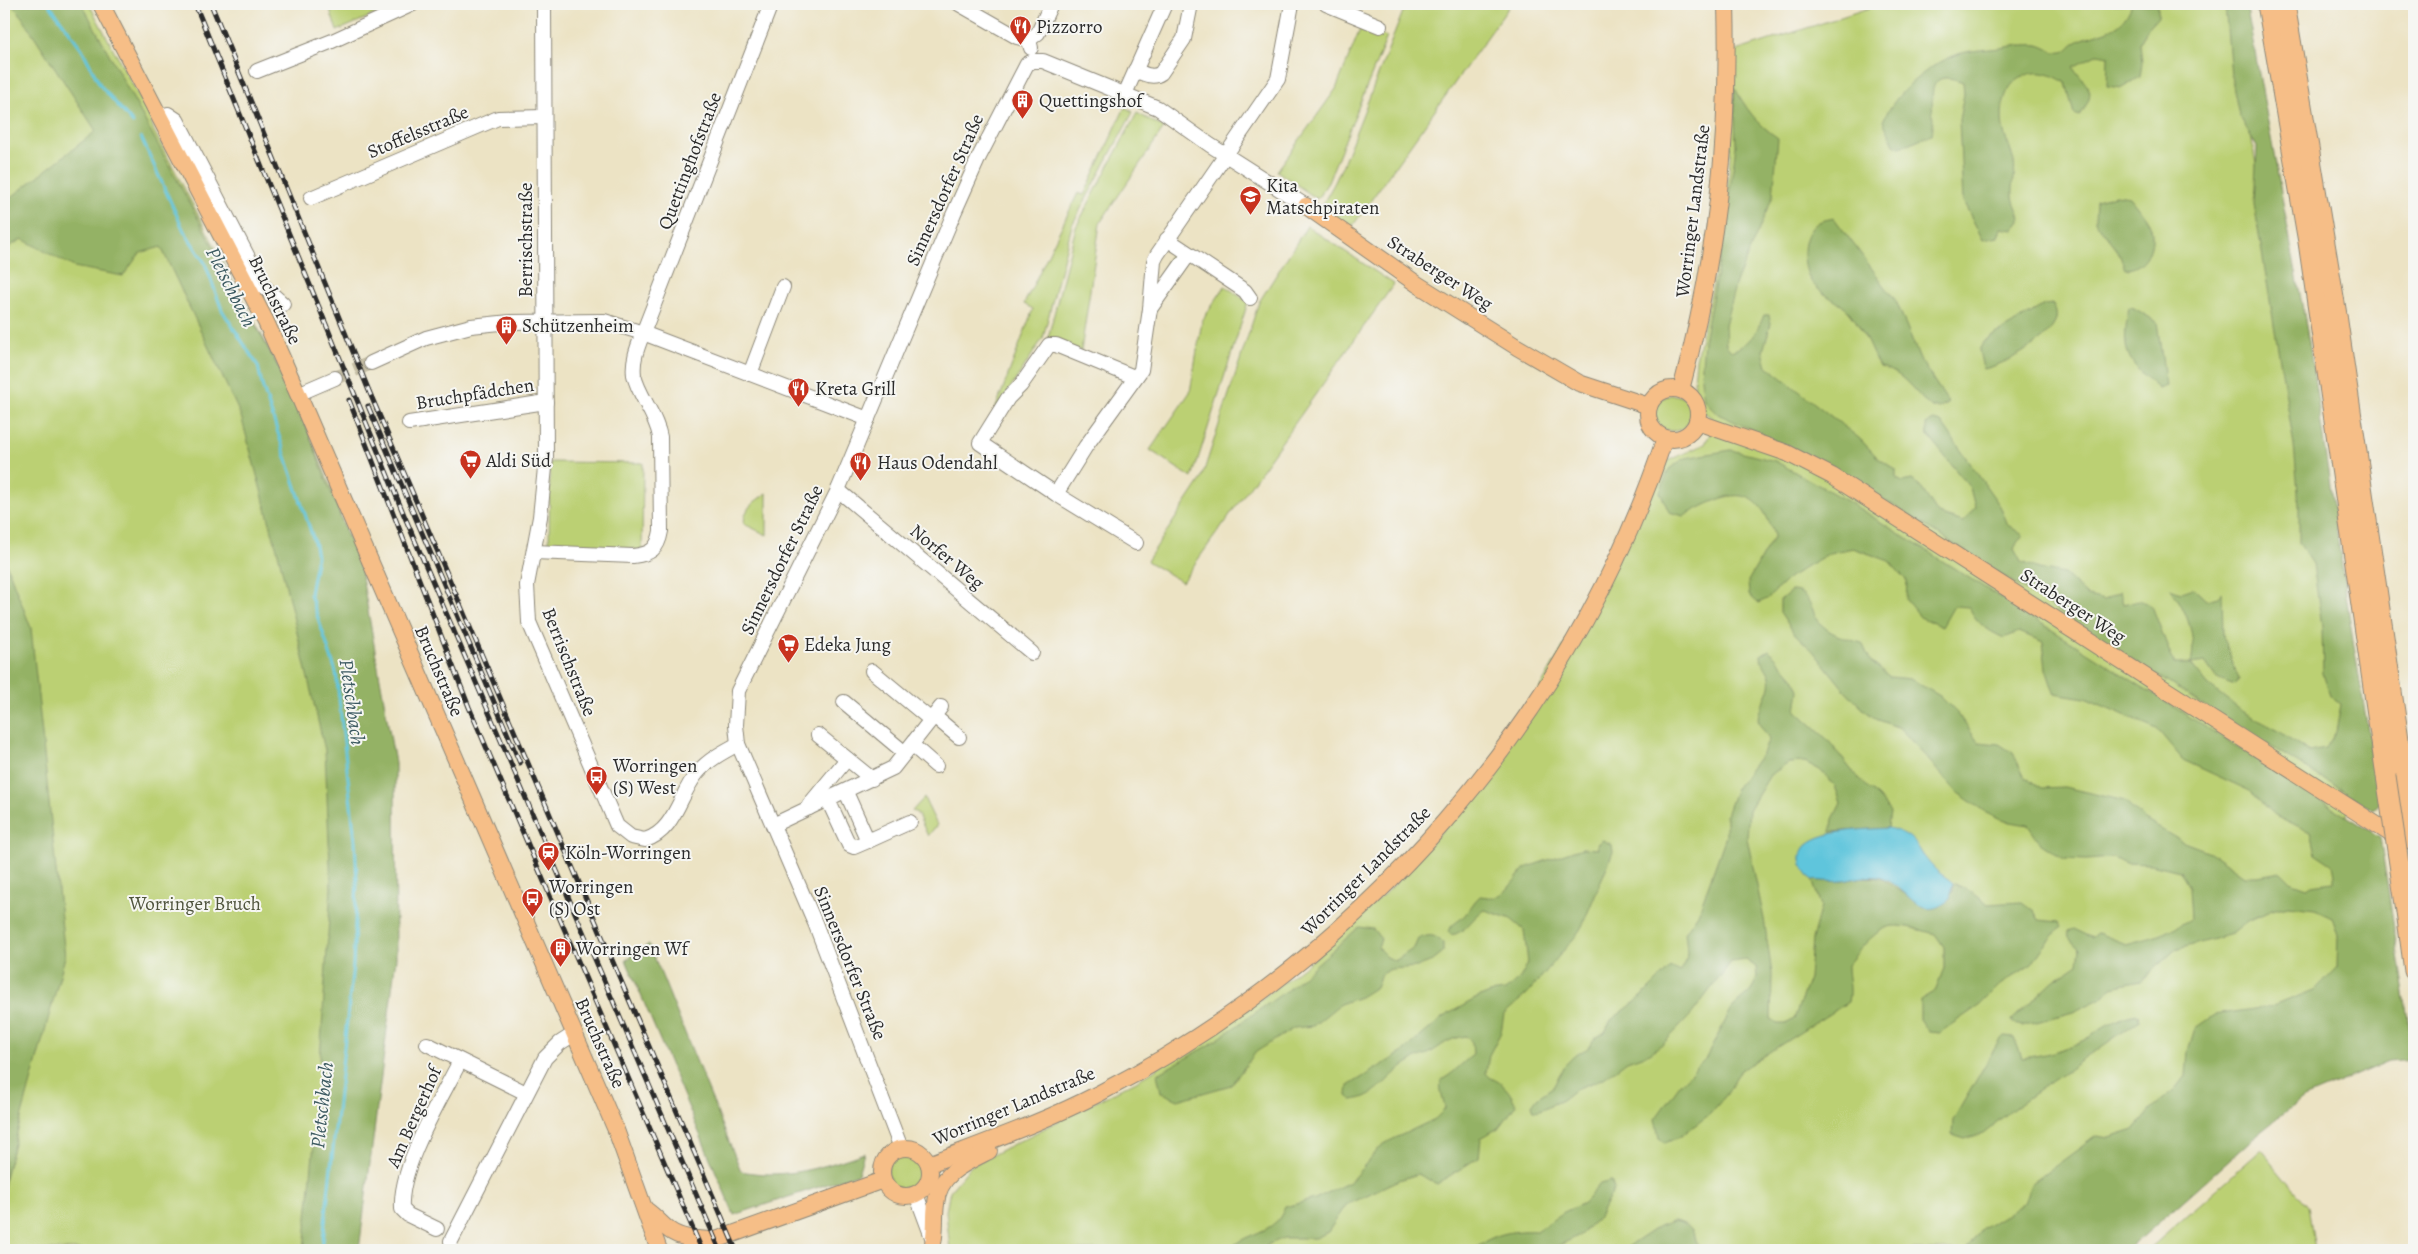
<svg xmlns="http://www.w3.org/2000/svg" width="2418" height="1254" font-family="Alegreya,serif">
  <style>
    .green { fill: #bbd073; stroke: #737e4f }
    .forest { fill: #94b265; stroke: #606e48 }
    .water { fill: #5fc5dc; stroke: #457884 }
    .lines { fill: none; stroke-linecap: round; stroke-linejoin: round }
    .stream { stroke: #5fc5dc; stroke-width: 3 }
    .minor-tunnel { stroke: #c5bea5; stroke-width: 14; stroke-dasharray: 14 7; stroke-linecap: butt }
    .minor-casing { stroke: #8c8778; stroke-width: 16 }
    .major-casing { stroke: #8c8778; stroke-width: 18 }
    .highway-casing { stroke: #8c8778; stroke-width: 21 }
    .minor { stroke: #fff; stroke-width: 14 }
    .major { stroke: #f6be87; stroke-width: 16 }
    .highway { stroke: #f6be87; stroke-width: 19 }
    .rail-casing { stroke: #2b2b2b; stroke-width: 5 }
    .rail { stroke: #f6f6f2; stroke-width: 3; stroke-dasharray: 9; stroke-linecap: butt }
    .highway-bridge-casing { stroke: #8c8778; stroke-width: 21; stroke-linecap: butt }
    .highway-bridge { stroke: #f6be87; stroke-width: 19 }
    .labels { text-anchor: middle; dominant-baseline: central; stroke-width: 4; stroke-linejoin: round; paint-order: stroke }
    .poi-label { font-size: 19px; fill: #2b2b2b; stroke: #f6f6f2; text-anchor: start }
    .street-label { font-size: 19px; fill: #2b2b2b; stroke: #f6f6f2 }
    .park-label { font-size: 19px; fill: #4f543d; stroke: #f6f6f2 }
    .water-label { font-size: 20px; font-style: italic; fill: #3b5960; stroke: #f6f6f2 }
  </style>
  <rect width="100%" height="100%" fill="#f6f6f2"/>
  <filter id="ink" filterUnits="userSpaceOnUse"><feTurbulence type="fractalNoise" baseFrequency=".02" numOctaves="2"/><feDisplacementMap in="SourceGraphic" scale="10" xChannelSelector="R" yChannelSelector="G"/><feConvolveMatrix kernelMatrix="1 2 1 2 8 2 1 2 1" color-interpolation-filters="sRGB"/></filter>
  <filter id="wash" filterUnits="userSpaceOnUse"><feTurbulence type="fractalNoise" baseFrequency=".0096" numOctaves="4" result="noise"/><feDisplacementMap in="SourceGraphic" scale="20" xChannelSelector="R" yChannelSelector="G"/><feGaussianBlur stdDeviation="1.12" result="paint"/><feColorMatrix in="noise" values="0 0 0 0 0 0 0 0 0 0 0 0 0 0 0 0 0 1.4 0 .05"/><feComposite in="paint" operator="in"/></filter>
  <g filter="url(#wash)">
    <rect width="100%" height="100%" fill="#ece3c4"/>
    <!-- green -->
    <g class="green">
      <path d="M4 4H89L149 115 154 131 296 400 337 502 346 536 349 1250H4Z"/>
      <path d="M328 4H398L337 31Z"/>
      <path d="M1406 4H1511L1349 231 1320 209 1335 182 1344 162Z"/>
      <path d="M1881 4H2229L2359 776 2347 815 2367 978 2130 1138 1993 1250H950L946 1211 950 1191 971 1166 1140 1079 1248 1009 1315 958 1392 887 1492 774 1660 473 1667 461 1705 444 1716 421 1705 413 1695 392 1694 381 1696 359 1713 283 1729 175 1736 51Z"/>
      <path d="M1361 27 1387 37 1327 184 1317 199 1277 171 1336 89Z"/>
      <path d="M1125 107 1133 112 1072 225 1043 338 993 415 1033 309 1024 304 1078 193 1084 195Z"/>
      <path d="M1137 113 1164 128 1100 223 1081 351 1048 338 1076 227Z"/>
      <path d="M1307 226 1394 284 1182 582 1147 561 1201 480 1259 302Z"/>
      <path d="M1173 250 1179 254 1180 259 1161 284 1166 263Z"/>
      <path d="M1225 286 1248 302 1192 478 1150 450 1190 392 1202 321Z"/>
      <circle cx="1673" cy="413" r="18"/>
      <path d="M550 462 643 463 642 550 549 549Z"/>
      <path d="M767 493V535L744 524C744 507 754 502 767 493Z"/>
      <path d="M924 798 937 825 928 836 917 813 912 811Z"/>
      <path d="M2261 1150 2308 1206 2315 1250H2148Z"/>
      <circle cx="907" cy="1171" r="19"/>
    </g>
    <!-- forest -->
    <g class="forest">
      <path d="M10 4H82L296 400 361 571 395 763 396 958 359 1250H304L316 1122 331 887 325 750 278 553 241 416 161 247 140 253 123 276 74 267 22 239 4 250V203L96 131 18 11Z"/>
      <path d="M2132 4H2158V17L2148 28 2140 43 2142 63 2140 77 2122 88 2107 86 2108 56 2098 54 2073 67C2090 92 2097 87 2080 116L2074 114 2066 83C2052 74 2039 69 2023 76 2003 85 1999 113 2004 133 2007 143 2012 151 2014 162 2016 173 2012 185 2013 196 2014 205 2020 212 2020 221L2013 230 2001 228 1998 237 1983 240 1963 201 1959 120 1964 94 1963 82C1918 64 1937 111 1932 134L1900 147 1894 144 1883 121C1895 94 1923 69 1951 57 1965 50 1984 50 2000 48 2011 46 2026 44 2038 45 2047 47 2053 54 2063 52 2068 51 2071 45 2075 43 2099 29 2121 36 2132 4Z"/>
      <path d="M2225 4H2246L2309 342 2351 628 2380 802 2374 810 2195 700 1842 472 1718 414 1704 400 1701 379 1704 341 1722 247 1736 146 1734 86C1745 108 1757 124 1778 138L1773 196 1735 285 1725 325 1726 345 1731 351C1749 345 1757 333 1764 315H1769L1771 323 1763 351 1767 366 1860 439 1878 458 1896 470V478L1902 482 1912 480 1920 486 1938 514 1963 522 1975 507 1970 488 1927 434 1926 425 1933 420 1941 422 2000 506 2008 525 2024 536 2018 541 2014 549 2021 562 2039 569 2064 574 2088 596 2104 600 2120 591 2123 604 2139 600 2152 606 2174 664H2191C2197 637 2187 610 2170 588L2181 592 2193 588 2206 600 2218 597 2222 592 2223 636 2239 679 2235 685 2216 678 2205 662 2191 664 2208 685 2243 712 2279 731 2309 752 2325 749 2336 732 2341 704 2330 695 2323 674 2322 626 2313 564 2299 543V504L2294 445 2254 204 2257 147 2239 115 2231 76Z"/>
      <path d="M2115 195 2130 197C2136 205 2144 214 2149 223 2158 242 2147 269 2125 269L2118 251 2095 222 2096 200Z"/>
      <path d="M1834 218 1896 301 1921 361 1948 402 1939 408H1932C1914 393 1904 371 1879 367 1870 349 1863 329 1850 313 1840 301 1823 296 1813 284 1801 269 1799 233 1819 222 1823 220 1830 219 1834 218Z"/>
      <path d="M2053 304C2055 309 2057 313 2056 319 2052 340 2002 366 1983 369L1979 350 1984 341 2044 305Z"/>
      <path d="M2129 307 2134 308 2157 322 2166 386 2158 389C2125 359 2121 352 2129 307Z"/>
      <path d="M1731 450 1775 461 1849 502 2380 837 2414 1059 2389 1061 2304 1097 2259 1133 2128 1250H1966L1981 1230 2024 1203 2031 1184 2096 1136 2109 1138 2134 1130 2151 1109 2176 1089 2186 1076 2188 1051 2195 1028 2214 1015 2274 1006 2316 989 2337 967 2338 935 2332 917 2315 909 2288 906 2272 910 2248 921 2232 934 2175 950 2141 981 2112 987 2102 998 2073 1012 2022 1026 2014 1024 2012 1020 2053 981 2078 964 2080 949 2069 937 2068 931 2073 929 2092 938 2098 933 2126 944 2160 935 2191 919 2189 887 2180 871 2151 864 2126 863 2112 858 2086 860 2064 859 2040 843 2028 825 2005 821 1984 811 1958 793 1900 728 1876 719 1863 709 1843 688 1813 651 1794 633 1780 612V600L1791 591C1813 591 1810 615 1823 626 1832 635 1850 640 1862 643L1871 662 1890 677 1910 679 1940 696 1957 713 1978 742 1999 744 2013 753 2024 776 2041 788 2064 787 2125 801 2145 820 2181 841 2210 852 2244 876H2258L2281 872 2292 883 2306 888 2311 885 2333 882 2335 875 2333 865 2315 853 2310 832 2275 815 2250 791 2183 760 2157 729 2085 698 2054 693 2046 669 2043 642 2019 632 2004 638C1987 630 1977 624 1969 607L1954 606 1942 627 1920 617 1906 600 1907 581 1889 561 1853 548 1830 553 1805 567 1787 580 1767 599 1758 603 1749 595 1748 581 1774 536C1757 477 1725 494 1684 516L1669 512 1660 492 1669 469 1685 458Z"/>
      <path d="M4 558 31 628 65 957 4 1181Z"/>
      <path d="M1769 650 1794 678 1799 690 1796 711 1828 740 1856 776 1879 798 1890 812 1888 828 1831 832 1833 819 1841 803 1835 786 1820 770 1805 762 1789 763 1770 775 1749 810 1747 838 1764 919 1772 974 1771 1019 1777 1024H1786L1794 1019 1809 978 1812 939 1821 906 1812 880 1842 881 1863 877 1881 878 1908 896 1953 892V883L1972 892 1987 904 2022 902 2034 911 2039 920 2058 922 2061 927 2042 949 2032 964 2000 985 1980 1005 1939 1033 1929 1032 1920 1019V1000L1935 991 1944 968V947L1935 934C1924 931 1900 923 1888 927 1871 933 1858 953 1847 965 1847 979 1851 988 1848 1002L1741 1070 1727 1094 1710 1114 1681 1136 1665 1143 1659 1138 1655 1119 1681 1083 1706 1058 1732 1008 1751 991 1757 978 1756 967 1746 960 1731 962 1691 1015 1665 1042 1650 1053 1627 1061 1604 1078 1576 1089 1562 1100 1540 1110 1534 1111 1532 1105 1537 1098 1554 1086 1563 1067 1573 1057 1588 1048 1594 1039 1605 1032 1611 1020 1638 1000 1671 967 1679 972C1690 961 1687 948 1685 933L1698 914 1710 881 1726 836V815L1735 790 1764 751 1769 739C1766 733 1761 728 1759 722 1754 711 1774 692 1770 677 1768 668 1761 665 1761 655Z"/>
      <path d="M1603 840 1612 845 1613 852 1580 931 1527 994 1504 1014 1501 1032 1489 1055 1486 1073C1490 1079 1495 1079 1500 1083 1508 1089 1512 1096 1516 1105L1500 1127 1481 1138 1479 1157 1437 1184 1418 1174 1396 1181 1346 1205 1328 1232 1316 1238H1284L1267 1245 1266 1250H1229C1241 1235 1263 1235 1277 1221 1280 1218 1283 1212 1285 1207L1315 1199 1350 1182 1383 1144 1435 1119 1445 1109C1444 1099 1439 1090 1441 1080 1454 1074 1461 1063 1473 1055L1472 1042 1466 1036C1446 1039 1444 1045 1428 1054 1422 1056 1415 1058 1410 1062 1389 1074 1377 1098 1352 1100L1347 1096 1348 1086 1403 1052 1443 1017 1475 999 1490 993 1505 991 1520 978 1528 963 1524 930 1511 919 1485 910C1472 916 1467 933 1451 935L1448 931C1453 923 1458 922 1464 916 1470 910 1473 902 1480 896L1495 898 1506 891 1525 868 1582 848 1598 849 1597 844Z"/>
      <path d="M1359 927 1373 929 1381 939 1378 948 1387 957 1395 961 1414 948 1418 939C1429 934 1435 934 1443 943V952L1432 961 1417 967 1391 969 1381 974 1376 987 1360 997 1340 1004 1313 1026 1294 1028 1256 1052 1231 1085 1178 1100 1161 1092 1157 1074 1208 1046 1286 991Z"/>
      <path d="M649 944 741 1171C784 1180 824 1167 864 1153L858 1174 734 1215 626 960Z"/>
      <path d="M2138 1014 2140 1020 2022 1102 1983 1133 1965 1139 1952 1135 1953 1120 1999 1041 2004 1036 2014 1037 2022 1058C2044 1055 2062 1051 2082 1041 2101 1031 2115 1017 2138 1014Z"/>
      <path d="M1611 1181 1614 1189 1599 1217 1580 1235 1550 1250H1471C1494 1234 1510 1230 1537 1231L1564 1212 1584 1203 1600 1184Z"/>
      <path d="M1673 1221C1690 1223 1695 1232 1698 1248L1696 1250H1623L1659 1226Z"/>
    </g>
    <!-- water -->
    <path class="water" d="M1888 828C1920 836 1914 848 1934 868 1939 874 1947 877 1953 883L1950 899C1918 926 1911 888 1882 878 1869 874 1855 879 1843 881 1833 882 1822 881 1812 880 1809 876 1805 871 1803 867 1787 828 1868 830 1888 828Z"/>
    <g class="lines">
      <!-- stream -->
      <g class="stream">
        <path d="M49 4 82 49 100 85 133 123"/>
        <path d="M141 137 184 231 205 263 222 310 258 366 262 385 314 541 317 556 310 594 336 672 355 840 357 881 353 965 322 1250"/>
      </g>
    </g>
  </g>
  <g filter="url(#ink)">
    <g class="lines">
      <!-- minor-tunnel -->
      <path class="minor-tunnel" d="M335 378 371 363"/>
      <defs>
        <g id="minor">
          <path d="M544 4 546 458 540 517 527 585 529 622 617 826 631 837 645 840C675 831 679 795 697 773 708 760 723 752 738 744"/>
          <path d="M959 4 1017 37 1029 40"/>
          <path d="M1326 4 1380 26"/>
          <path d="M1031 48 1029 40 1038 33 1051 4"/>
          <path d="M1135 70C1144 74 1153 79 1161 73L1184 39 1191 4"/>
          <path d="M257 71 330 42 413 4"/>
          <path d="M1125 94 1165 4"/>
          <path d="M160 118 168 114 177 120 263 286 283 304"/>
          <path d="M311 198 498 118 544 117"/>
          <path d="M1167 239 1245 291 1250 298"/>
          <path d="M1150 309 1189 254"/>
          <path d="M371 363 426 338 471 326 510 322 604 321 643 333 868 419"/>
          <path d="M750 374 783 287"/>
          <path d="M1134 377 1056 345H1049L1021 385 1008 398 980 443 1056 494 1086 446 1141 370 1150 309 1154 261 1157 255 1278 79 1292 4"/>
          <path d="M298 394 335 378"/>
          <path d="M409 423 546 402"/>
          <path d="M838 490 1032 653"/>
          <path d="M1056 494 1136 543"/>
          <path d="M534 552 633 556C651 554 658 549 661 531L660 437C656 414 638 395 634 375 632 360 638 346 643 333L771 4"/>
          <path d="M872 671 931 720"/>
          <path d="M844 702 905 753"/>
          <path d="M934 716 959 737"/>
          <path d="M818 735 872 779"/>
          <path d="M912 745 936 766"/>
          <path d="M828 800 849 845 854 847 868 841 846 792"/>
          <path d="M809 808V805L847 759"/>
          <path d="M773 825 893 768 941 707"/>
          <path d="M868 841 910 822"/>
          <path d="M427 1044 526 1093"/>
          <path d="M901 1148 815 923 738 744 736 725 738 691 838 490 954 213 979 157 1027 64 1033 61H1043L1158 108 1210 145 1306 206"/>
          <path d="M916 1194 932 1237"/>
          <path d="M437 1229 408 1215 402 1209C399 1166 441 1099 460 1061"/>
          <path d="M451 1241 545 1058 560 1043 574 1034"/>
        </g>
        <g id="major">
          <path d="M101 4 266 322 298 394 616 1130 659 1250"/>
          <path d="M1306 206 1417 284 1517 347 1579 383 1649 406"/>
          <circle cx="1673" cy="414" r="25"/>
          <path d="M1681 390C1716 259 1730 140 1726 4"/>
          <path d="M1697 422 1787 453 1832 476 2402 841"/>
          <circle cx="906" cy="1172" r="24"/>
          <path d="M929 1164C986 1142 1044 1122 1098 1094 1362 958 1571 720 1665 438"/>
          <path d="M646 1210C655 1216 662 1225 669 1230 681 1239 697 1239 711 1240"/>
          <path d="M933 1243C936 1230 934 1217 936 1204 938 1174 965 1163 989 1151"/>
          <path d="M688 1250 883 1180"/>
        </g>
        <g id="highway">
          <path d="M2267 4 2308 242 2386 776"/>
          <path d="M2285 4 2337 315 2414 842"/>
          <path d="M2406 911 2414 971"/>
        </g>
      </defs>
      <!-- minor casing -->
      <use href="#minor" class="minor-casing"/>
      <!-- major casing -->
      <use href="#major" class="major-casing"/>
      <!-- highway casing -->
      <use href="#highway" class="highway-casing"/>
      <!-- minor -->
      <use href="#minor" class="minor"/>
      <!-- major -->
      <use href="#major" class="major"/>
      <!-- highway -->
      <use href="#highway" class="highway"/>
      <defs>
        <g id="rail">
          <path d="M195 4 404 515 720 1250"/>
          <path d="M211 4 369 391 736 1250"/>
          <path d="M349 400 469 707 702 1250"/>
          <path d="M368 406 520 763"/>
        </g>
      </defs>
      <!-- rail casing -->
      <use href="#rail" class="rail-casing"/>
      <!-- rail -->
      <use href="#rail" class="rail"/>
      <defs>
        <path id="highway-bridge" d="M2386 776 2406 911"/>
      </defs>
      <!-- highway-bridge casing -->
      <use href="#highway-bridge" class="highway-bridge-casing"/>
      <!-- highway-bridge -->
      <use href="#highway-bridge" class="highway-bridge"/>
    </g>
  </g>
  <!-- icons -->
  <defs>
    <symbol id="restaurant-pin" viewBox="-11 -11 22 30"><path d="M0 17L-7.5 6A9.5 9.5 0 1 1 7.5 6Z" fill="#c8321e" stroke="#f6f6f2"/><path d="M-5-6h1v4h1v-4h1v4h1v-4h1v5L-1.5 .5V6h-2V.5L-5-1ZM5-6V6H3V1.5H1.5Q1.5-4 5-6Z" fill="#fff"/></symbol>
    <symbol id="building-pin" viewBox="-11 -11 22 30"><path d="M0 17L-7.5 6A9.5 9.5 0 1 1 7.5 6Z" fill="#c8321e" stroke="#f6f6f2"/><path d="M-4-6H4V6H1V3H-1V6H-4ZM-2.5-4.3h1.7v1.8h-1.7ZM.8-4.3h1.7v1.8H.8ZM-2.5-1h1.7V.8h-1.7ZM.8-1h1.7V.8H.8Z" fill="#fff"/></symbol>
    <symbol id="school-pin" viewBox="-11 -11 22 30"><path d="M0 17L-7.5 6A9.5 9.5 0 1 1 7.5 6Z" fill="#c8321e" stroke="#f6f6f2"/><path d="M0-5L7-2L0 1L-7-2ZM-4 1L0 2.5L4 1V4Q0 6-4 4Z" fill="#fff"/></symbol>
    <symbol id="supermarket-pin" viewBox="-11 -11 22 30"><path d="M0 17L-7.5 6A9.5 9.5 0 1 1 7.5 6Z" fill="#c8321e" stroke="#f6f6f2"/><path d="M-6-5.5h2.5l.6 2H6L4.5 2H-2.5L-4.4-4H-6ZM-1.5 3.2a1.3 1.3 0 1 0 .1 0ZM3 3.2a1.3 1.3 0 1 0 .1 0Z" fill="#fff"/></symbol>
    <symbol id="bus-pin" viewBox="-11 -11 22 30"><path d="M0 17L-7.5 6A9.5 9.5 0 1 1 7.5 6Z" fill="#c8321e" stroke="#f6f6f2"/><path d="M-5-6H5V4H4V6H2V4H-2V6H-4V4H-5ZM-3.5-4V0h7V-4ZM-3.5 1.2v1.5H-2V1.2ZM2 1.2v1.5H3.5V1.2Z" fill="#fff"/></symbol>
    <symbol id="station-pin" viewBox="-11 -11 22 30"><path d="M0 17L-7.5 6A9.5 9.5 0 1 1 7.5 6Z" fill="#c8321e" stroke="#f6f6f2"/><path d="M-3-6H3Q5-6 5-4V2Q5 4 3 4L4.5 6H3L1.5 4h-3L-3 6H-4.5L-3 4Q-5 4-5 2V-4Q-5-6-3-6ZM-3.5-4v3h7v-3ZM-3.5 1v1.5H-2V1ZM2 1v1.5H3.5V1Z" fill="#fff"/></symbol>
  </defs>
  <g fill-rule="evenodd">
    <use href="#restaurant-pin" x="1008" y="14" width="25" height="34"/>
    <use href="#building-pin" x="1010" y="88" width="25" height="34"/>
    <use href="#school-pin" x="1238" y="184" width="25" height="34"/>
    <use href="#building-pin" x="494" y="314" width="25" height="34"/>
    <use href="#restaurant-pin" x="786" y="376" width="25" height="34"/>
    <use href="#supermarket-pin" x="458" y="448" width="25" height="34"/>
    <use href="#restaurant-pin" x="848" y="450" width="25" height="34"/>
    <use href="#supermarket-pin" x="776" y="632" width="25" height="34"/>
    <use href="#bus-pin" x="584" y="764" width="25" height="34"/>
    <use href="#station-pin" x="536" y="840" width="25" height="34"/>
    <use href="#bus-pin" x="520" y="886" width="25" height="34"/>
    <use href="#building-pin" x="548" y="936" width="25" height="34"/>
  </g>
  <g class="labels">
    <!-- poi labels -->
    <g class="poi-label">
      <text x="1036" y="27">Pizzorro</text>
      <text x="1039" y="101">Quettingshof</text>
      <text x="1266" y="186">Kita<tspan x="1266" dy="22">Matschpiraten</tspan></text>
      <text x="522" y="326">Schützenheim</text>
      <text x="815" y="389">Kreta Grill</text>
      <text x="486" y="461">Aldi Süd</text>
      <text x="877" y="463">Haus Odendahl</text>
      <text x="804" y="645">Edeka Jung</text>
      <text x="613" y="766">Worringen<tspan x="613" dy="22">(S) West</tspan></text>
      <text x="565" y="853">Köln-Worringen</text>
      <text x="549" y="887">Worringen<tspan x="549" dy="22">(S) Ost</tspan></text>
      <text x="576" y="949">Worringen Wf</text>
    </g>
    <!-- street labels -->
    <g class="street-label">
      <text transform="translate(418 132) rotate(-23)">Stoffelsstraße</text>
      <text transform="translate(690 161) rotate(-69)">Quettinghofstraße</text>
      <text transform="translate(945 190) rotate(-66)">Sinnersdorfer Straße</text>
      <text transform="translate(1693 211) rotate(-83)">Worringer Landstraße</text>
      <text transform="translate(526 240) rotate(-90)">Berrischstraße</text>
      <text transform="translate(1440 273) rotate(33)">Straberger Weg</text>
      <text transform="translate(275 300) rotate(64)">Bruchstraße</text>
      <text transform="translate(475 394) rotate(-9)">Bruchpfädchen</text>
      <text transform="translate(947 557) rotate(40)">Norfer Weg</text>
      <text transform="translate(782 560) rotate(-64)">Sinnersdorfer Straße</text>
      <text transform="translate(2073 606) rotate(33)">Straberger Weg</text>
      <text transform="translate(569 662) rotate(68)">Berrischstraße</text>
      <text transform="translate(439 671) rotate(67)">Bruchstraße</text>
      <text transform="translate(1366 871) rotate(-45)">Worringer Landstraße</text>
      <text transform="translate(850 963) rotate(68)">Sinnersdorfer Straße</text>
      <text transform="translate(600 1043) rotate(66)">Bruchstraße</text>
      <text transform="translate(1014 1106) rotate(-23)">Worringer Landstraße</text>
      <text transform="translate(414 1117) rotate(-66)">Am Bergerhof</text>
    </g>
    <!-- park labels -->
    <g class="park-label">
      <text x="195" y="904">Worringer Bruch</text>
    </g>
    <!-- water labels -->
    <g class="water-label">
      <text transform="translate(231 287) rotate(63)">Pletschbach</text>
      <text transform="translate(352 702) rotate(82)">Pletschbach</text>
      <text transform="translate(322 1105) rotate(-84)">Pletschbach</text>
    </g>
  </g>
  <!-- margin -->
  <rect width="2418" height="1254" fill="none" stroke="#f6f6f2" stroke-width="20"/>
</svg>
